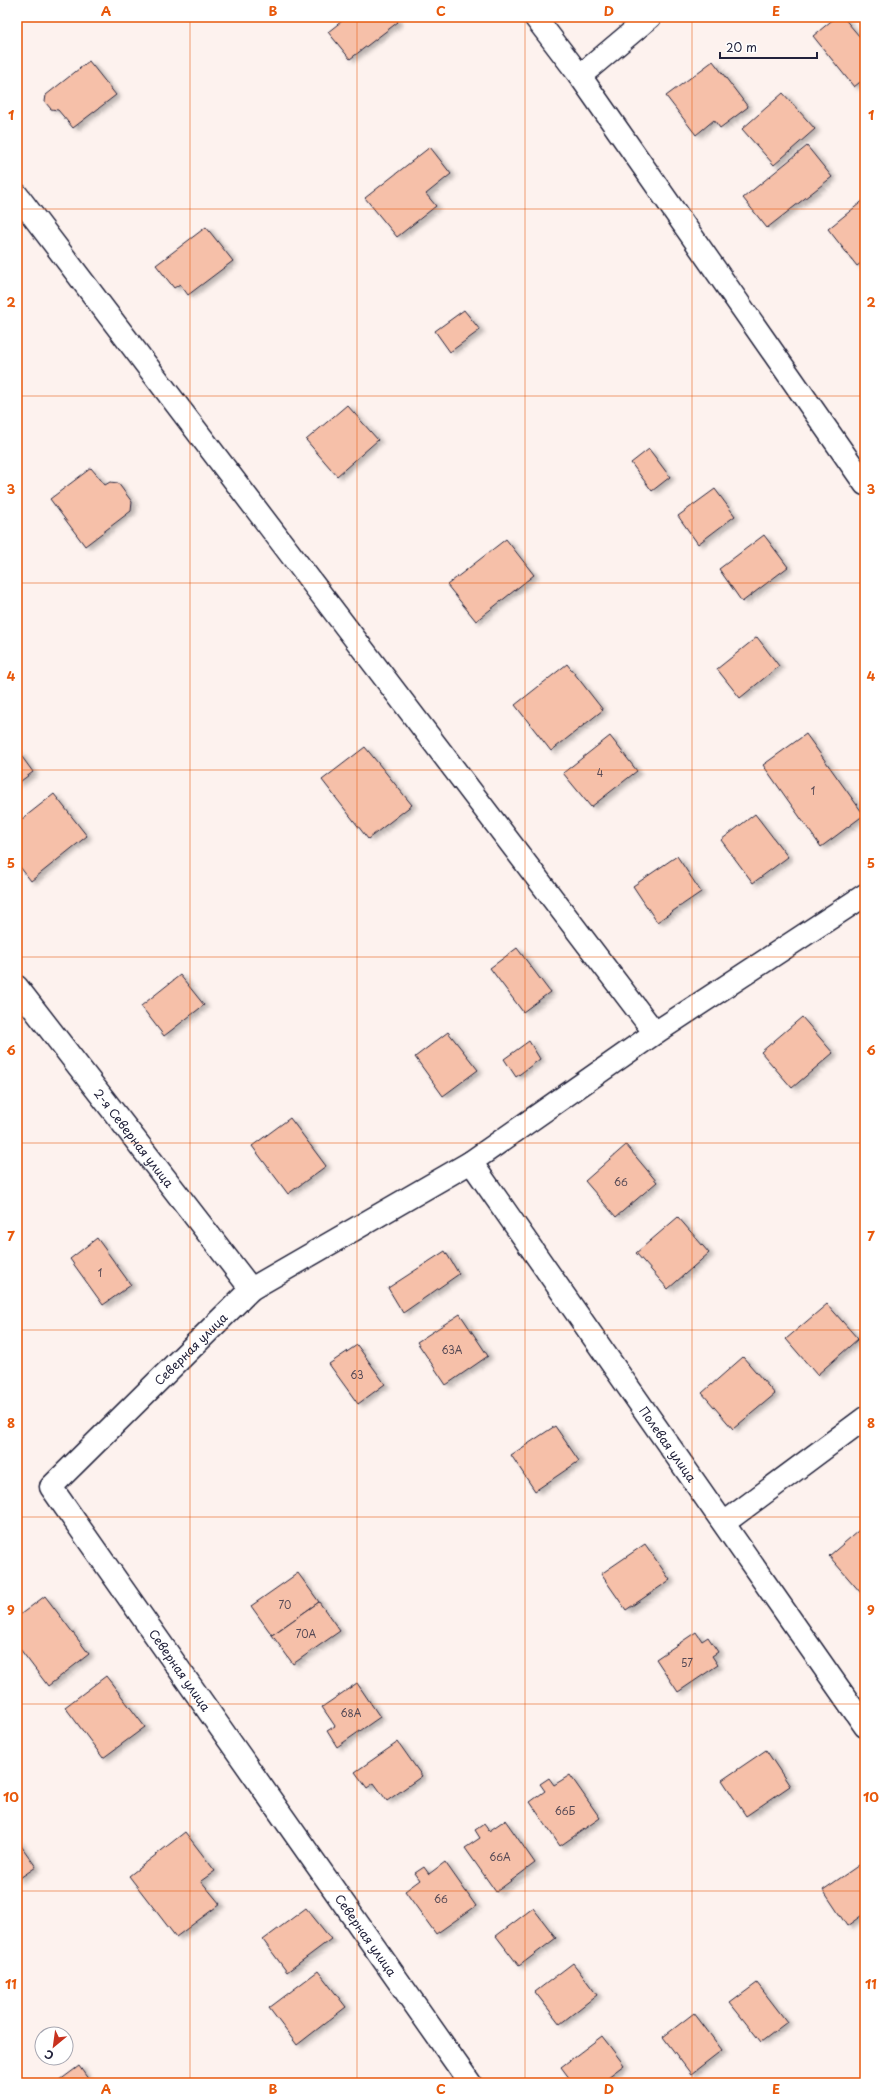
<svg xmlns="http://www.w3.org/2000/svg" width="882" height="2100" font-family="'Playpen Sans',sans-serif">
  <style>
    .building { fill: #f6c0a9; stroke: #22223b; filter: url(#shadow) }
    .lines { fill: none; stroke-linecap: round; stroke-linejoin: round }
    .minor-casing { stroke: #22223b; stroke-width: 25 }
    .minor { stroke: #fff; stroke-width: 22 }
    .grid { fill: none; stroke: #e8590c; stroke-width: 1; stroke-opacity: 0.55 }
    .labels { text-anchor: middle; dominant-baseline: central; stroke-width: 3; stroke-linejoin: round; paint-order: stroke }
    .number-label { font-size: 10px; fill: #574a56 }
    .street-label { font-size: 12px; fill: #22223b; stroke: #fff }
    .neatline { fill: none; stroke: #e8590c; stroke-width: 1.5 }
    .grid-label { font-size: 13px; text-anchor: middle; font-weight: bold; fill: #e8590c }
  </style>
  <defs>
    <filter id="shadow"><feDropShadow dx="4.5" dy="2.5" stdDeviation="2" flood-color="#0004"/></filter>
  </defs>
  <rect width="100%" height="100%" fill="#fdf2ee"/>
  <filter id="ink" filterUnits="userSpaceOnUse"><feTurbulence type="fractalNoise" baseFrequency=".025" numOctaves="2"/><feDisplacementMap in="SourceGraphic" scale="8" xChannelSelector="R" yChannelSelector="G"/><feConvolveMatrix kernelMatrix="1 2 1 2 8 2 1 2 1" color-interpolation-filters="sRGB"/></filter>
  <g filter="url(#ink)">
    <!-- building -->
    <g class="building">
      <path d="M347 17H394L398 22 350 59 328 32Z"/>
      <path d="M836 17H843L865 43V78L854 87 813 36Z"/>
      <path d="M89 61 116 95 73 128 58 110 51 109 45 102 46 95Z"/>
      <path d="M713 61 748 107 720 128 714 120 696 135 666 96Z"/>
      <path d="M783 93 815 129 774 165 742 129Z"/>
      <path d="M807 146 832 177 767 228 743 198Z"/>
      <path d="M430 147 451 174 426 194 436 206 397 237 365 198Z"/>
      <path d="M865 199V260L857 266 828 229Z"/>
      <path d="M206 227 233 261 188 295 180 284 174 288 156 265Z"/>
      <path d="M464 310 480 330 450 352 435 331Z"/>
      <path d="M347 405 378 440 337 476 306 440Z"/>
      <path d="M649 449 670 477 652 491 631 463Z"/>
      <path d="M91 468 105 485 110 482 118 483 132 502 131 511 85 546 50 499Z"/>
      <path d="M715 489 735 516 698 544 678 516Z"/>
      <path d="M764 535 788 567 742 602 719 569Z"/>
      <path d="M506 539 534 575 476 621 447 585Z"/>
      <path d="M757 637 779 666 740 698 717 669Z"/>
      <path d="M567 664 603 710 551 751 515 705Z"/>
      <path d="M806 734 864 815 821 847 763 765Z"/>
      <path d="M610 736 637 771 591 807 563 773Z"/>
      <path d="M365 747 412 805 368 839 322 780Z"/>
      <path d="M17 750 33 772 17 784Z"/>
      <path d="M54 794 87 836 31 881 17 863V823Z"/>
      <path d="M755 814 788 857 753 883 721 840Z"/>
      <path d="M677 856 701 892 657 922 633 886Z"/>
      <path d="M517 948 550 992 523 1012 490 968Z"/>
      <path d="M180 975 204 1005 164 1036 141 1006Z"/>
      <path d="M802 1017 833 1053 792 1088 761 1052Z"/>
      <path d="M448 1032 478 1070 443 1096 415 1057Z"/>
      <path d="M529 1041 540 1059 516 1077 504 1059Z"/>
      <path d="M290 1118 326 1166 288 1194 252 1146Z"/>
      <path d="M626 1145 657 1182 616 1217 585 1181Z"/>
      <path d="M678 1217 709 1253 668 1289 636 1253Z"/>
      <path d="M97 1238 131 1285 103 1305 70 1259Z"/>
      <path d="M445 1251 459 1274 403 1313 388 1288Z"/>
      <path d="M827 1304 858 1339 817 1375 786 1339Z"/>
      <path d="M865 1309V1322L859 1314Z"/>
      <path d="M460 1314 488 1356 446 1385 417 1342Z"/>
      <path d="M357 1345 385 1384 358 1404 329 1364Z"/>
      <path d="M743 1357 775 1394 733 1429 702 1393Z"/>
      <path d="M555 1426 579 1461 535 1491 511 1455Z"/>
      <path d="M865 1525V1589L861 1593 829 1556Z"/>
      <path d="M645 1544 670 1580 626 1610 601 1574Z"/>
      <path d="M298 1573 319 1602 272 1635 251 1606Z"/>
      <path d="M45 1596 89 1654 48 1686 17 1645V1617Z"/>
      <path d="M319 1602 340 1631 293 1664 272 1635Z"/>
      <path d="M696 1632 702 1641 708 1637 718 1652 712 1656 718 1665 678 1692 656 1659Z"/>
      <path d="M106 1676 145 1727 103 1758 65 1707Z"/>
      <path d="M357 1683 380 1717 337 1747 327 1731 335 1726 322 1707Z"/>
      <path d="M398 1742 422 1776 387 1801 374 1783 367 1788 355 1772Z"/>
      <path d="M766 1750 790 1786 746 1816 722 1780Z"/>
      <path d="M570 1775 600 1818 560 1846 530 1802 545 1791 540 1784 549 1778 554 1785Z"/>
      <path d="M505 1820 535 1863 496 1892 465 1848 480 1838 475 1830 484 1824 489 1831Z"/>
      <path d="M185 1832 215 1871 201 1881 220 1904 176 1937 129 1876Z"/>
      <path d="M17 1840 36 1867 17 1880Z"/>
      <path d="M865 1861V1913L847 1926 823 1890Z"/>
      <path d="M445 1862 476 1906 436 1934 405 1891 420 1880 415 1873 424 1867 429 1874Z"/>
      <path d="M306 1908 331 1939 287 1972 263 1940Z"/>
      <path d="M533 1908 556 1938 519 1966 496 1936Z"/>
      <path d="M573 1963 597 1995 560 2024 535 1992Z"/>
      <path d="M318 1971 346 2007 297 2045 269 2008Z"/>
      <path d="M757 1983 787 2022 761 2042 730 2003Z"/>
      <path d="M694 2013 722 2050 691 2074 663 2037Z"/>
      <path d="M602 2036 624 2065 600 2083H573L561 2067Z"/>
      <path d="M79 2066 91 2083H56Z"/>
    </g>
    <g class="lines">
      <defs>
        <g id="minor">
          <path d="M535 17 580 76 865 484"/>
          <path d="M580 76 650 17"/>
          <path d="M17 195 655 1033"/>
          <path id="s1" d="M17 987 251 1289"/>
          <path id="s2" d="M471 1162 865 1726"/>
          <path d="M724 1523 865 1418"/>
          <path id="s3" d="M470 2083 51 1487 251 1289 471 1162 655 1033 865 895"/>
        </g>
      </defs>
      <!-- minor casing -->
      <use href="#minor" class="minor-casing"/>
      <!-- minor -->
      <use href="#minor" class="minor"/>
    </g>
  </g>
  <!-- grid -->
  <path class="grid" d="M190 17V2083M357 17V2083M525 17V2083M692 17V2083M17 209H865M17 396H865M17 583H865M17 770H865M17 957H865M17 1143H865M17 1330H865M17 1517H865M17 1704H865M17 1891H865"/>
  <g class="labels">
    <!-- number labels -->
    <g class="number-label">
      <text x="600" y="772">4</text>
      <text x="813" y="790">1</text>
      <text x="621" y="1181">66</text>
      <text x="100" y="1272">1</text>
      <text x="452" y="1349">63А</text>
      <text x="357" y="1374">63</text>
      <text x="285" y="1604">70</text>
      <text x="306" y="1633">70А</text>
      <text x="687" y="1662">57</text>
      <text x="351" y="1712">68А</text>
      <text x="565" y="1810">66Б</text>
      <text x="500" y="1856">66А</text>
      <text x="441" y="1898">66</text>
    </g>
    <!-- street labels -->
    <g class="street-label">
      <text stroke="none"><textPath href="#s1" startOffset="191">2-я Северная улица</textPath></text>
      <text stroke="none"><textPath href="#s3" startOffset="925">Северная улица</textPath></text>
      <text stroke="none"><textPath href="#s2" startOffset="344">Полевая улица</textPath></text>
      <text transform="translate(180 1670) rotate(55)">Северная улица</text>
      <text transform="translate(366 1935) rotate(55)">Северная улица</text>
    </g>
  </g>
  <!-- margin -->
  <rect width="882" height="2100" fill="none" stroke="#fff" stroke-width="44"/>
  <!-- north arrow -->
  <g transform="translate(54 2046) rotate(209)"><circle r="19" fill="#ffffff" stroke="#a7a7b1"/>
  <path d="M0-3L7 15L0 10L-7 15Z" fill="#c8321e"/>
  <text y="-6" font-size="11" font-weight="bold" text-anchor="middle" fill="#22223b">С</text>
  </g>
  <!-- scale -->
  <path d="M720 52v6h97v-6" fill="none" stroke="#22223b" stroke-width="2"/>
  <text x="726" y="52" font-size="12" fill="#22223b" stroke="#ffffff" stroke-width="3" paint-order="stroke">20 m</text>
  <rect x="22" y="22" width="838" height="2056" class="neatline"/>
  <g class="grid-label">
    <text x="106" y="16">A</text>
    <text x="273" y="16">B</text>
    <text x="441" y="16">C</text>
    <text x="609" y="16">D</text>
    <text x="776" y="16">E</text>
    <text x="11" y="120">1</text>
    <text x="871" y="120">1</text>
    <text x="11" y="307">2</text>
    <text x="871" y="307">2</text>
    <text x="11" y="494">3</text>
    <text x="871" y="494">3</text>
    <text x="11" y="681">4</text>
    <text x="871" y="681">4</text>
    <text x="11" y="868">5</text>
    <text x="871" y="868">5</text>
    <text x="11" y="1055">6</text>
    <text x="871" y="1055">6</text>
    <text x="11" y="1241">7</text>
    <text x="871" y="1241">7</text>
    <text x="11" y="1428">8</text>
    <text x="871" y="1428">8</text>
    <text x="11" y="1615">9</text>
    <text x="871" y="1615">9</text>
    <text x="11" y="1802">10</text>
    <text x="871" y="1802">10</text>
    <text x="11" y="1989">11</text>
    <text x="871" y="1989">11</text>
    <text x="106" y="2094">A</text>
    <text x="273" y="2094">B</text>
    <text x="441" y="2094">C</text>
    <text x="609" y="2094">D</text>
    <text x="776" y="2094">E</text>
  </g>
</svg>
